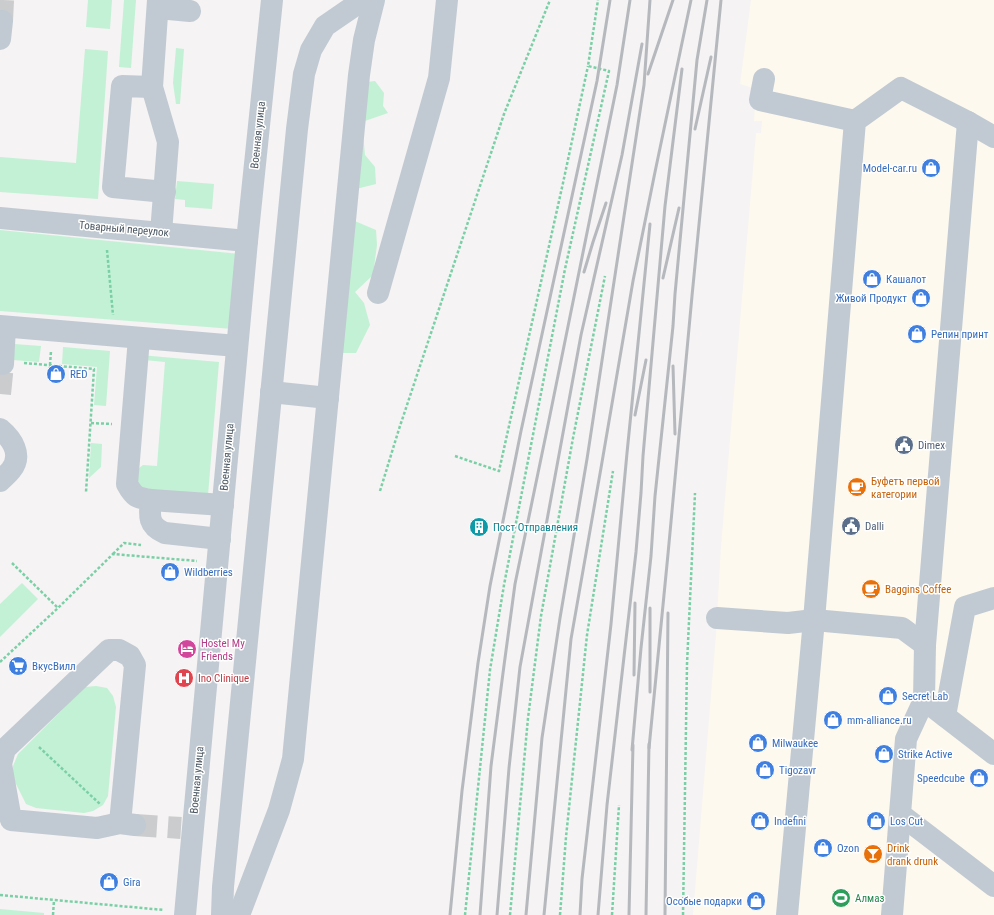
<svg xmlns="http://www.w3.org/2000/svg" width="994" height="915" font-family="'Roboto Condensed',sans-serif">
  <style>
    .commercial { fill: #fdf9ef }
    .green { fill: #c3f1d5 }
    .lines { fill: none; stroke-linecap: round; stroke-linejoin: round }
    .minor-tunnel { stroke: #caccce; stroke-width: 22; stroke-dasharray: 22 11; stroke-linecap: butt }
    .path { stroke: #7ad0a6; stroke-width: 2.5; stroke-dasharray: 3 2; stroke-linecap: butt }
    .minor { stroke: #c1cad2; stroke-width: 22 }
    .rail { stroke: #b5b8bd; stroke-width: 3 }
    .labels { text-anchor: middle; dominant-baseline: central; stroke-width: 3; stroke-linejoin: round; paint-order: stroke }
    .street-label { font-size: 11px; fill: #4a5661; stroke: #fff }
    .shop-label { font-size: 11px; fill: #366cbe; stroke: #fff; text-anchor: start }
    .service-label { font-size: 11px; fill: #4e5e75; stroke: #fff; text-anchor: start }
    .food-label { font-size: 11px; fill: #c56008; stroke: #fff; text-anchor: start }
    .culture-label { font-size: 11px; fill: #0d838f; stroke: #fff; text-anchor: start }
    .hotel-label { font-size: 11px; fill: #b23c85; stroke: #fff; text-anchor: start }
    .health-label { font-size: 11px; fill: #be3a42; stroke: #fff; text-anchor: start }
    .leisure-label { font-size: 11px; fill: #27864d; stroke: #fff; text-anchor: start }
  </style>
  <rect width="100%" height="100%" fill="#f5f3f3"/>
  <!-- commercial -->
  <path class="commercial" d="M751 0H994V915H693L716 634 721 546 756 133H761L762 121H754L756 89 740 84Z"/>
  <!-- green -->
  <g class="green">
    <path d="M88 0H112L110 29 86 27Z"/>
    <path d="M124 0H136L131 68 119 67Z"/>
    <path d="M176 48 184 49 180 104H176L173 83Z"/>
    <path d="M85 49 108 51 98 199 0 192V157L76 163Z"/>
    <path d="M375 81 384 93 383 106 388 113 362 122 365 155 375 167 376 184 352 190 350 219 376 230 377 245 373 275 355 292 364 303 370 325 356 353H337L349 117 358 87 367 82Z"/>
    <path d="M177 181 214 184 212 209 185 207V200L175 199Z"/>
    <path d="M0 230 240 254 233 329 0 311Z"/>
    <path d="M14 344 41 346 39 362 13 360Z"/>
    <path d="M63 347 110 351 106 406 94 405 97 367 62 364Z"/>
    <path d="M140 355 219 362 208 495 146 490 140 487 137 481 138 469 143 465 157 466 165 362 144 360Z"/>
    <path d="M91 443 102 444 101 467 89 478Z"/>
    <path d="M22 583 38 599 0 637V604Z"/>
    <path d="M96 686 107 688 113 696 116 707 108 796 103 805 93 811 84 813 36 808 26 804 13 778V766L18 754 85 687Z"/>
    <path d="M0 909 44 913V915H0Z"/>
  </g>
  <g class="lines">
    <!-- minor-tunnel -->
    <g class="minor-tunnel">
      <path d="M2 21 3 0"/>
      <path d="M0 394 3 364"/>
      <path d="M135 825 181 828"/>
    </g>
    <!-- path -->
    <g class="path">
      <path d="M107 250 113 315"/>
      <path d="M24 363 94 369 86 492"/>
      <path d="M50 365 51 351"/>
      <path d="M91 423 112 424"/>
      <path d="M455 456 499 471 563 183 588 66"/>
      <path d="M380 491 399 429 504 114 550 0"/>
      <path d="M113 554 124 543 141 545"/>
      <path d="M12 563 58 608"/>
      <path d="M0 662 58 608 113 554 197 561"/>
      <path d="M39 747 101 805"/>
      <path d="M0 895 164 910"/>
      <path d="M53 915 54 900"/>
      <path d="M465 915 490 670 504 585 565 269 609 71 588 66 598 0"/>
      <path d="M510 915 528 718 541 616 573 438 605 276"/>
      <path d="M560 915 566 837 587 635 613 471"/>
      <path d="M612 915 619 805"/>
      <path d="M683 915 687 664 695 493"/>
    </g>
    <!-- minor -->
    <g class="minor">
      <path d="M158 0 152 87 168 142 161 233"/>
      <path d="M158 8 190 11"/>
      <path d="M0 39 2 21"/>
      <path d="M764 79 760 100 855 121"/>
      <path d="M152 87 122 86 113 187 165 192"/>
      <path d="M968 122 925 645 924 700 994 754"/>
      <path d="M0 218 247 241"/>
      <path d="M378 293 439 78 447 0"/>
      <path d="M0 326 237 346"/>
      <path d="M139 338 127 484C134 497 137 498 151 500 149 516 148 526 165 533L220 539"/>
      <path d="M3 364 5 327"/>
      <path d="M271 392 328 398"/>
      <path d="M0 429C12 439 23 455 11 470 8 474 4 477 0 481"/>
      <path d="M151 500 223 505"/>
      <path d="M717 618 788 623 814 620 902 628 925 645"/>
      <path d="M924 700 906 739 900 814 994 886"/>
      <path d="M945 716 965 607 994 598"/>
      <path d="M120 823 135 665 130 656 119 650H109L5 749 1 764 11 820 97 828 120 823 135 825"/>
      <path d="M185 915 247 241 272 0"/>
      <path d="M222 915 223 887 297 129 304 74 311 50 325 26 363 0"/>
      <path d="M239 915 279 810 293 759 359 75 364 40 374 0"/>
      <path d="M787 915 814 620 855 121 901 88 968 122 994 137"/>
      <path d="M892 915 900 814"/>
    </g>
    <!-- rail -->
    <g class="rail">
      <path d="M648 74 673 0"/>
      <path d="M695 129 711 57"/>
      <path d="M584 272 593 242 606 203"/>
      <path d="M663 278 679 208"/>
      <path d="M673 366 675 434"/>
      <path d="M635 415 646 360"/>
      <path d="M634 675 635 603"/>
      <path d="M650 692V608"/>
      <path d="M649 748 668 554 692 296 721 0"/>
      <path d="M632 750 641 648 651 556 655 496 673 326 675 294 697 60 707 0"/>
      <path d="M450 915 462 791 478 663 490 586 521 431 597 81 610 0"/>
      <path d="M480 915 491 766 503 673 515 584 549 420 617 85 630 0"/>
      <path d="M497 915 509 768 520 667 581 335 622 155 642 44"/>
      <path d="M526 915 542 738 560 618 587 459 644 85 650 0"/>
      <path d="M544 915 571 639 601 468 633 281 655 172 691 0"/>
      <path d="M580 915 582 879 611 624 627 453 650 224"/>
      <path d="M598 915 607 805 636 552 641 493 643 456 665 206 682 69"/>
      <path d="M629 915 633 745"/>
      <path d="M646 915 649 744"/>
      <path d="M665 915 668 613"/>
    </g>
  </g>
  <!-- icons -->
  <defs>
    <symbol id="shop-disc" viewBox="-11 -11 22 22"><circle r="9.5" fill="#3f7fe0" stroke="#fff"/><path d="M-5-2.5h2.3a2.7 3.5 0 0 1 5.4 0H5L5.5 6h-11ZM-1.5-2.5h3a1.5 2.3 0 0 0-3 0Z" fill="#fff"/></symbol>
    <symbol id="civic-disc" viewBox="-11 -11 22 22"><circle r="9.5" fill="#5c6f8a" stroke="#fff"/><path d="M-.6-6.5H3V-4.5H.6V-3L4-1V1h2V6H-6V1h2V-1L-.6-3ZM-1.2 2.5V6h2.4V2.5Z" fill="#fff"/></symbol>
    <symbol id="cafe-disc" viewBox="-11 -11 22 22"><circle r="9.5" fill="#e8710a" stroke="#fff"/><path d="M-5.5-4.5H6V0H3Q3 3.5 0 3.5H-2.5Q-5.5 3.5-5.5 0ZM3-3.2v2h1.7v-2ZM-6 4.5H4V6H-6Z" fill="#fff"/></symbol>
    <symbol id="building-disc" viewBox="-11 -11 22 22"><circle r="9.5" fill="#0f9aa8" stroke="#fff"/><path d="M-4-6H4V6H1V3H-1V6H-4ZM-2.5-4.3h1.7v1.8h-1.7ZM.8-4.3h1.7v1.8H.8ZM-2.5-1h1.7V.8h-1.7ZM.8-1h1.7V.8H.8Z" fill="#fff"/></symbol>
    <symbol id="hotel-disc" viewBox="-11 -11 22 22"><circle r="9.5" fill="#d1479c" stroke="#fff"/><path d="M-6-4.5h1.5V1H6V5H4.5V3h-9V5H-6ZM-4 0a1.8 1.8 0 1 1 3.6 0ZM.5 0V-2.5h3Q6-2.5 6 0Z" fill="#fff"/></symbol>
    <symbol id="supermarket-disc" viewBox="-11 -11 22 22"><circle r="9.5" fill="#3f7fe0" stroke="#fff"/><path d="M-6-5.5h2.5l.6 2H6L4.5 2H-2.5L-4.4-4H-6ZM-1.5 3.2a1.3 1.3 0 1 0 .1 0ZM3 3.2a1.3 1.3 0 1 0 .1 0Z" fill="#fff"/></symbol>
    <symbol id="hospital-disc" viewBox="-11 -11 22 22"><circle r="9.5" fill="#e0444e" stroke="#fff"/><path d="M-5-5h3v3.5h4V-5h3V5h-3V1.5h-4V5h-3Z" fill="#fff"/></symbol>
    <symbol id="bar-disc" viewBox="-11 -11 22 22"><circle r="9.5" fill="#e8710a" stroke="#fff"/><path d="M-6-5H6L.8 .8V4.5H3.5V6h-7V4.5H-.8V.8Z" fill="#fff"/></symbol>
    <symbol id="stadium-disc" viewBox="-11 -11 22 22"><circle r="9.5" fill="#2e9e5b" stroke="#fff"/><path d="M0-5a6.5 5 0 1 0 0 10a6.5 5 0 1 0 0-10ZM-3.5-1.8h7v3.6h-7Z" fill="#fff"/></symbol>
  </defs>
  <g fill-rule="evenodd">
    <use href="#shop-disc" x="920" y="157" width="22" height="22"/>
    <use href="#shop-disc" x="861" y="268" width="22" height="22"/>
    <use href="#shop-disc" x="910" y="287" width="22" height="22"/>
    <use href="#shop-disc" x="906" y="323" width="22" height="22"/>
    <use href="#shop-disc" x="45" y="363" width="22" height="22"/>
    <use href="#civic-disc" x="893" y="434" width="22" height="22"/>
    <use href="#cafe-disc" x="846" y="476" width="22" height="22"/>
    <use href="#civic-disc" x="840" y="515" width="22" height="22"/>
    <use href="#building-disc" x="468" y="516" width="22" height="22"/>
    <use href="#shop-disc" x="159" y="561" width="22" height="22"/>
    <use href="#cafe-disc" x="860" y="578" width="22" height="22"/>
    <use href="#hotel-disc" x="176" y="638" width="22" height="22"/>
    <use href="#supermarket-disc" x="7" y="655" width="22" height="22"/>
    <use href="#hospital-disc" x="173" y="667" width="22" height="22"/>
    <use href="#shop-disc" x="877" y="685" width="22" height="22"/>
    <use href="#shop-disc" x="822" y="709" width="22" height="22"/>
    <use href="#shop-disc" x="747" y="732" width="22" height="22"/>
    <use href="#shop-disc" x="873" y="743" width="22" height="22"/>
    <use href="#shop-disc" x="754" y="759" width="22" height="22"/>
    <use href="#shop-disc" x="968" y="767" width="22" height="22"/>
    <use href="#shop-disc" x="749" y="810" width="22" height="22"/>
    <use href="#shop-disc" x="865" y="810" width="22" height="22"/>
    <use href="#shop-disc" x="812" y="837" width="22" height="22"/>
    <use href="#bar-disc" x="862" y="843" width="22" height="22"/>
    <use href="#shop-disc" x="98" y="871" width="22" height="22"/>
    <use href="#stadium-disc" x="830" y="887" width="22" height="22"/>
    <use href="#shop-disc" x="745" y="890" width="22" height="22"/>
  </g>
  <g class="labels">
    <!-- street labels -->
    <g class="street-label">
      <text transform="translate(258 135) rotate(-84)">Военная улица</text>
      <text transform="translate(124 229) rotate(5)">Товарный переулок</text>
      <text transform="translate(227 457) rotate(-85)">Военная улица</text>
      <text transform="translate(197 780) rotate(-85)">Военная улица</text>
    </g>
    <!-- shop labels -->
    <g class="shop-label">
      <text x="917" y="168" text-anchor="end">Model-car.ru</text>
      <text x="886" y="279">Кашалот</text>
      <text x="907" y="298" text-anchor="end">Живой Продукт</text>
      <text x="931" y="334">Репин принт</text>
      <text x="70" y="374">RED</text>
      <text x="184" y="572">Wildberries</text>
      <text x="32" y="666">ВкусВилл</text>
      <text x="902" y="696">Secret Lab</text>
      <text x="847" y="720">mm-alliance.ru</text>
      <text x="772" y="743">Milwaukee</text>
      <text x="898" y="754">Strike Active</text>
      <text x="779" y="770">Tigozavr</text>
      <text x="965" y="778" text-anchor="end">Speedcube</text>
      <text x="774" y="821">Indefini</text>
      <text x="890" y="821">Los Cut</text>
      <text x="837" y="848">Ozon</text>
      <text x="123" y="882">Gira</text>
      <text x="742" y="901" text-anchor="end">Особые подарки</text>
    </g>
    <!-- service labels -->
    <g class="service-label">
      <text x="918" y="445">Dimex</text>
      <text x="865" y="526">Dalli</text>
    </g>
    <!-- food labels -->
    <g class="food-label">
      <text x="871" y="481">Буфетъ первой<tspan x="871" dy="13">категории</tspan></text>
      <text x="885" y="589">Baggins Coffee</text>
      <text x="887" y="848">Drink<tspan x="887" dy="13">drank drunk</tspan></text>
    </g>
    <!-- culture labels -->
    <g class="culture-label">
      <text x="493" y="527">Пост Отправления</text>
    </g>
    <!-- hotel labels -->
    <g class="hotel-label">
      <text x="201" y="643">Hostel My<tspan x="201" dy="13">Friends</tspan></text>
    </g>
    <!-- health labels -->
    <g class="health-label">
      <text x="198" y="678">Ino Clinique</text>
    </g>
    <!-- leisure labels -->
    <g class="leisure-label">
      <text x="855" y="898">Алмаз</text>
    </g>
  </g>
</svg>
